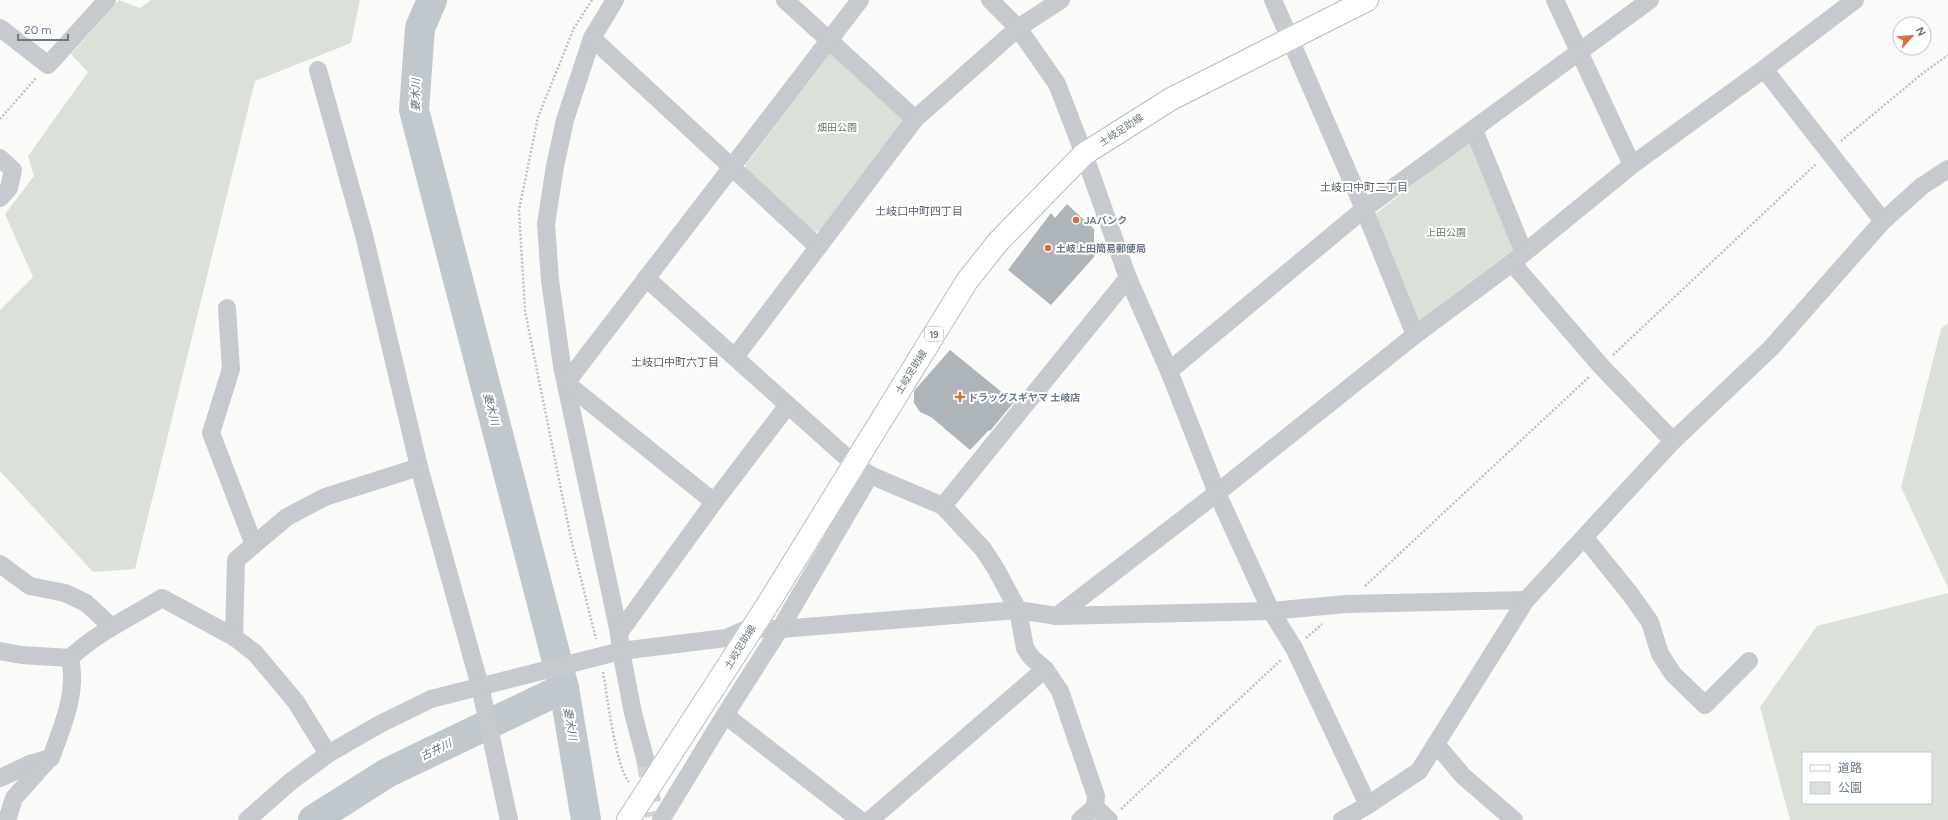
<svg xmlns="http://www.w3.org/2000/svg" width="1948" height="820" font-family="Figtree,'Noto Sans JP',sans-serif">
  <style>
    .green { fill: #dbe1d9; fill-rule: evenodd }
    .lines { fill: none; stroke-linecap: round; stroke-linejoin: round }
    .river { stroke: #c0c8cd; stroke-width: 30 }
    .building { fill: #adb4ba }
    .minor-tunnel { stroke: #cfd3d6; stroke-width: 18; stroke-dasharray: 18 9; stroke-linecap: butt }
    .major-casing { stroke: #b9bdc1; stroke-width: 24 }
    .path { stroke: #bec0c3; stroke-width: 2.5; stroke-dasharray: 2 2; stroke-linecap: butt }
    .minor { stroke: #c6c9cd; stroke-width: 18 }
    .major { stroke: #fff; stroke-width: 22 }
    .poi-dot { fill: #d86e3a; stroke: #fff; stroke-width: 1.5 }
    .labels { text-anchor: middle; dominant-baseline: central; stroke-width: 4; stroke-linejoin: round; paint-order: stroke }
    .shield { fill: #fff; stroke: #97a0ab; stroke-width: 1 }
    .shield-label { font-size: 9px; font-weight: bold; fill: #6b7887 }
    .park-label { font-size: 10px; fill: #677966; stroke: #fff }
    .street-label { font-size: 10px; fill: #6b7887; stroke: #fff }
    .poi-label { font-size: 10px; font-weight: bold; fill: #6b7887; stroke: #fff; text-anchor: start }
    .water-label { font-size: 11px; font-style: italic; fill: #677782; stroke: #fff }
    .neighbourhood-label { font-size: 11px; fill: #58626c; stroke: #fff }
  </style>
  <rect width="100%" height="100%" fill="#fafaf8"/>
  <!-- green -->
  <g class="green">
    <path d="M119 0 140 8 151 0H360L351 43 255 81 135 569 93 572 0 471V310L33 277 5 214 34 176 28 156 88 72 71 54Z"/>
    <path d="M831 53 903 116 902 125 819 231 811 232 745 171 746 164Z"/>
    <path d="M1469 142 1476 145 1515 251 1419 326 1375 214Z"/>
    <path d="M1948 323V588L1901 487 1941 329Z"/>
    <path d="M1948 593V820H1790L1760 707 1817 626ZM1803 753H1931V803H1803Z"/>
  </g>
  <g class="lines">
    <!-- river -->
    <g class="river">
      <path d="M432 0 420 28 414 110 564 688 586 820"/>
      <path d="M313 820 387 773 564 688"/>
    </g>
  </g>
  <!-- building -->
  <g class="building">
    <path d="M1067 204 1094 229V257L1051 305 1008 270 1051 213 1055 218Z"/>
    <path d="M950 350 1014 402 990 431 989 430 970 450 931 417 920 412 914 403V391Z"/>
  </g>
  <g class="lines">
    <!-- minor-tunnel -->
    <path class="minor-tunnel" d="M645 758 654 816"/>
    <defs>
      <path id="major" d="M628 820 768 604 967 281 998 242 1084 154 1171 99 1367 0"/>
    </defs>
    <!-- major casing -->
    <use href="#major" class="major-casing"/>
    <!-- path -->
    <g class="path">
      <path d="M592 0 574 28 538 117 519 210 525 311 571 539 596 639"/>
      <path d="M0 119 37 77"/>
      <path d="M1841 141 1923 73 1948 55"/>
      <path d="M1613 355 1817 163"/>
      <path d="M1365 586 1589 377"/>
      <path d="M1306 638 1322 624"/>
      <path d="M603 672C607 695 616 768 629 782"/>
      <path d="M1121 809 1281 660"/>
    </g>
    <!-- minor -->
    <g class="minor">
      <path d="M615 0 592 38 565 120 555 166 546 224 550 280 562 366 619 633 621 651 633 713 645 758"/>
      <path d="M785 0 915 119"/>
      <path d="M990 0 1018 28 1057 84 1084 154 1128 278 1169 371 1217 493 1271 611 1294 648 1368 805"/>
      <path d="M1273 0 1364 209 1415 335"/>
      <path d="M1555 0 1632 165"/>
      <path d="M0 28 48 65 107 0"/>
      <path d="M592 38 818 247"/>
      <path d="M1764 69 1883 221"/>
      <path d="M318 70 364 235 419 467 480 686 509 820"/>
      <path d="M1474 130 1524 253"/>
      <path d="M0 158 13 170 9 188 0 198"/>
      <path d="M1512 263 1601 366 1673 441"/>
      <path d="M646 278 854 464 870 475 943 506 983 549 996 569 1018 610 1025 648 1032 658 1045 669 1060 691 1096 796 1095 807 1080 820"/>
      <path d="M227 308 231 369 211 433 254 545"/>
      <path d="M735 357 915 119 1018 28 1061 0"/>
      <path d="M1169 371 1364 209 1650 0"/>
      <path d="M714 502 566 383C664 255 763 128 860 0"/>
      <path d="M943 506 1128 278"/>
      <path d="M1585 538 1631 595 1650 622 1660 654 1673 674 1705 705 1749 661"/>
      <path d="M0 564 30 586 65 593 86 603 112 627"/>
      <path d="M1057 616 1217 493 1415 335 1512 263 1632 165 1764 69 1855 0"/>
      <path d="M619 633 714 502 788 405"/>
      <path d="M234 637 236 560 287 517 325 497 419 467"/>
      <path d="M0 651 22 655 70 658C96 633 131 617 162 598L234 637 255 653 296 702 328 754"/>
      <path d="M725 715 860 820"/>
      <path d="M1436 744 1463 776 1514 820"/>
      <path d="M0 778 30 764 51 758C62 727 78 692 70 658"/>
      <path d="M1095 807 1109 820"/>
      <path d="M7 820 14 798 49 759"/>
      <path d="M247 820 290 782 328 754 380 724 431 699 621 651 726 638 754 626 764 629H780L1018 610 1057 616 1271 611 1346 604 1526 600"/>
      <path d="M661 820 725 715 780 629 870 475"/>
      <path d="M870 820 1045 669"/>
      <path d="M1342 820 1368 805 1419 771 1526 600 1673 441 1771 348 1883 221 1922 186 1948 169"/>
    </g>
    <!-- major -->
    <use href="#major" class="major"/>
  </g>
  <!-- markers -->
  <g class="poi-dot">
    <circle cx="1076" cy="220" r="4"/>
    <circle cx="1048" cy="248" r="4"/>
    <path d="M958 391h4v4h4v4h-4v4h-4v-4h-4v-4h4z"/>
  </g>
  <g class="labels">
    <!-- shield labels -->
    <rect class="shield" x="925" y="327" width="18" height="14" rx="3"/>
    <g class="shield-label">
      <text x="934" y="334">19</text>
    </g>
    <!-- park labels -->
    <g class="park-label">
      <text x="837" y="127">畑田公園</text>
      <text x="1446" y="232">上田公園</text>
    </g>
    <!-- street labels -->
    <g class="street-label">
      <text transform="translate(1121 130) rotate(-33)">土岐足助線</text>
      <text transform="translate(911 372) rotate(-58)">土岐足助線</text>
      <text transform="translate(740 647) rotate(-58)">土岐足助線</text>
    </g>
    <!-- poi labels -->
    <g class="poi-label">
      <text x="1084" y="220">JAバンク</text>
      <text x="1056" y="248">土岐上田簡易郵便局</text>
      <text x="968" y="397">ドラッグスギヤマ 土岐店</text>
    </g>
    <!-- water labels -->
    <g class="water-label">
      <text transform="translate(416 95) rotate(-89)">妻木川</text>
      <text transform="translate(491 409) rotate(75)">妻木川</text>
      <text transform="translate(570 724) rotate(80)">妻木川</text>
      <text transform="translate(436 750) rotate(-26)">古井川</text>
    </g>
    <!-- neighbourhood labels -->
    <g class="neighbourhood-label">
      <text x="1364" y="187">土岐口中町二丁目</text>
      <text x="919" y="211">土岐口中町四丁目</text>
      <text x="675" y="362">土岐口中町六丁目</text>
    </g>
  </g>
  <!-- legend -->
  <rect x="1802" y="752" width="130" height="52" fill="#ffffff" stroke="#c4c9cf"/>
  <rect x="1810" y="765" width="20" height="6" fill="#ffffff" stroke="#c4c9cf"/>
  <text x="1838" y="772" font-size="12" fill="#6b7887">道路</text>
  <rect x="1810" y="782" width="20" height="12" fill="#dbe1d9" stroke="#c4c9cf"/>
  <text x="1838" y="792" font-size="12" fill="#6b7887">公園</text>
  <!-- north arrow -->
  <g transform="translate(1912 36) rotate(63)"><circle r="19" fill="#ffffff" stroke="#c4c9cf"/>
  <path d="M0-3L7 15L0 10L-7 15Z" fill="#d86e3a"/>
  <text y="-6" font-size="11" font-weight="bold" text-anchor="middle" fill="#6b7887">N</text>
  </g>
  <!-- scale -->
  <path d="M18 34v6h50v-6" fill="none" stroke="#6b7887" stroke-width="2"/>
  <text x="24" y="34" font-size="12" fill="#6b7887" stroke="#ffffff" stroke-width="3" paint-order="stroke">20 m</text>
</svg>
